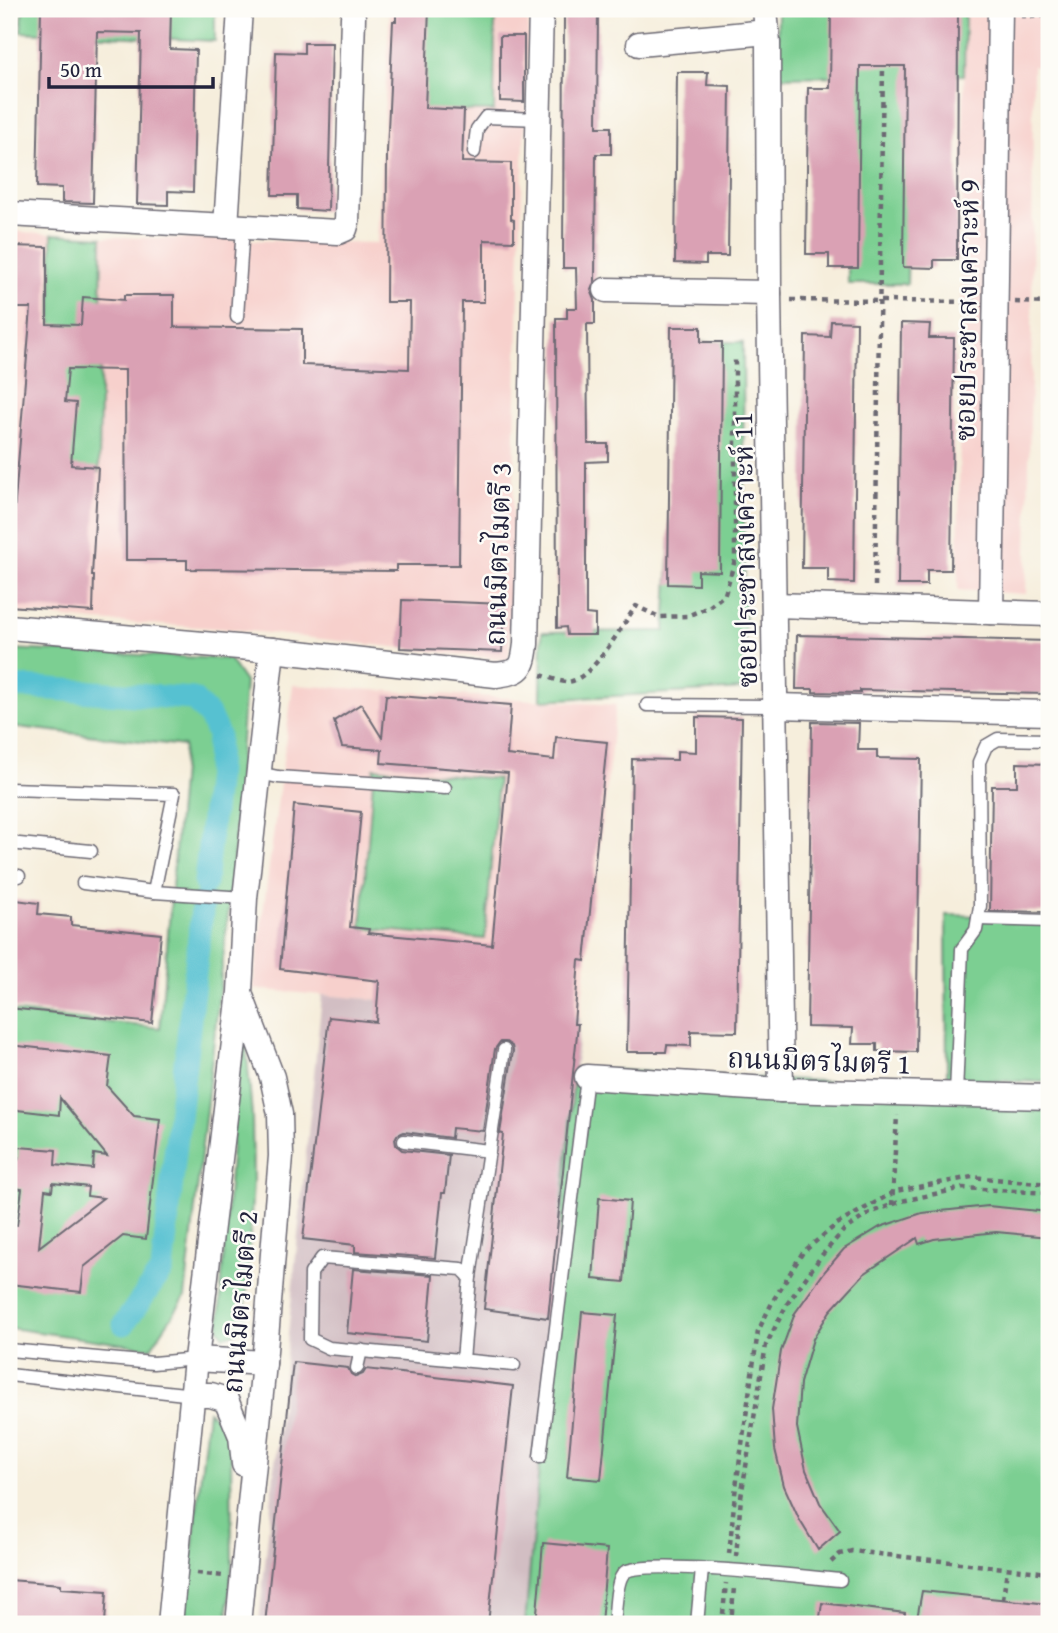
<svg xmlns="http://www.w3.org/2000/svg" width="1058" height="1633" font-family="'Gentium Book Plus','Noto Serif Thai',serif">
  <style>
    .built { fill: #f7d0cc }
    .industrial { fill: #d2bec3 }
    .green { fill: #7bcf92; stroke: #4e7866; stroke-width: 2 }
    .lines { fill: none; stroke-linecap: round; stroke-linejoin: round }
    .canal { stroke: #56c1d1; stroke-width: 23 }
    .building { fill: #daa1b4; fill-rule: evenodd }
    .lane-casing { stroke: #6c6973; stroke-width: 15 }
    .street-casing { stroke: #6c6973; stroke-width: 27 }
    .path { stroke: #6c6973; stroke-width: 4.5; stroke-dasharray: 5 5; stroke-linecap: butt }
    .lane { stroke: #fff; stroke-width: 12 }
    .street { stroke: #fff; stroke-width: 24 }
    .labels { text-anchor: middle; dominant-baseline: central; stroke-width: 5; stroke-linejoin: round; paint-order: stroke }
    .street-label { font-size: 28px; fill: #22223b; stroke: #fdfcf7 }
  </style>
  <rect width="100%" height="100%" fill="#fdfcf7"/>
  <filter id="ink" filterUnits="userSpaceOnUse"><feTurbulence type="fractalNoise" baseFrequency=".0143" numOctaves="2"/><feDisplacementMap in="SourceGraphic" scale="14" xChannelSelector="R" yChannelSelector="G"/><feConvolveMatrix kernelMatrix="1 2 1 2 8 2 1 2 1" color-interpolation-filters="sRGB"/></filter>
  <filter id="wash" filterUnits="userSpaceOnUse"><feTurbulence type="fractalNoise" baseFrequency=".00686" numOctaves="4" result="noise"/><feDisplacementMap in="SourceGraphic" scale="28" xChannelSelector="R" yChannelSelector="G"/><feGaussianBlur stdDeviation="1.57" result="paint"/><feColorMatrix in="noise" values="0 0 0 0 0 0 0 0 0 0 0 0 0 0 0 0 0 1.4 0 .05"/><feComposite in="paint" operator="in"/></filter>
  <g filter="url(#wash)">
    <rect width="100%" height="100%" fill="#f6eedc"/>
    <!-- built -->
    <g class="built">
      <path d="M390 9H529L520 245 509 660 233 629 97 621 9 612V231L102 237 377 243Z"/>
      <path d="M965 9H1049V66H1033L1032 335 1026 594 958 590Z"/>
      <path d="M293 685 616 705 580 1017 253 989Z"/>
    </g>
    <!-- industrial -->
    <path class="industrial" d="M322 995 580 1017 525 1624H259Z"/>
    <!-- green -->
    <g class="green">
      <path d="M23 9H215V41L21 32Z"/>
      <path d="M778 9H965L964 75 911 76 907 284H848L847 76 777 77Z"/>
      <path d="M425 12 495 13 494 111 424 110Z"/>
      <path d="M52 234 102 237 99 472 51 468Z"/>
      <path d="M681 342H743L745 689 541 700 542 632 665 631Z"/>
      <path d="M9 649 229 659 245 682 232 879 185 1297 151 1348 9 1328V1011L160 1028 184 746 9 726Z"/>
      <path d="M374 768 498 779 485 939 361 928Z"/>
      <path d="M946 915 1049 918V1082L947 1079Z"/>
      <path d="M245 1029 252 1116 253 1182 245 1319C240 1331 237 1334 224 1336L219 1329 221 1290 239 1050Z"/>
      <path d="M575 1068 1049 1093V1624H525Z"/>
      <path d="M208 1411 222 1422 231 1448 232 1565 227 1624H184Z"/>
    </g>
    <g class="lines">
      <!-- canal -->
      <g class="canal">
        <path d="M9 686 193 699 210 717 218 735 217 774 205 883"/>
        <path d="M124 1324 162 1270 203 902"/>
      </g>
    </g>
    <g id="blocks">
      <!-- building -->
      <g class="building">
        <path d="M41 9H171L170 49 196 50 193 192 168 191V205L137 204 141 33 97 32 93 203 62 202V188L37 187Z"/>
        <path d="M396 9H429L425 108 464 110 462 162 511 163V219L514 220V241L484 240V302H462L459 565H396V571L187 569V560H126L125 370 68 369 65 402 76 403 71 465 98 467 92 576H94L93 612 9 606V524L13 525 31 308H9V246L47 247V324L81 325 83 297 124 300V295H174V327L302 329V365L409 369 410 302H386L387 152 393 21H396Z"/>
        <path d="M564 9H598L597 127H611V154H596L595 280 591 290 595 300V324H587L588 444H608V461L586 462V614L595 615V635H567L566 627 557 628 556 318H567V308H577L576 268H563Z"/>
        <path d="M831 9H958L957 260H934V268L903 267 905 66H860L858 268H829V254H806L808 88H830Z"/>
        <path d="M500 36H524V102L500 101Z"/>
        <path d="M304 43H332L328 211 297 209V195H272L276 52 304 53Z"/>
        <path d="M677 72H708L707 85 730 86 728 256H706V264L675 263Z"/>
        <path d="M831 321 857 322 854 583 828 582V568H802L805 336 830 337Z"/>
        <path d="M901 323 930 324 929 338H954L951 570H927V585H898Z"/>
        <path d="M671 327H701V342H722L720 572 698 571V585L668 584Z"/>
        <path d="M402 600 504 604 502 652 400 648Z"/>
        <path d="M797 635 1049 641V694L860 690V693L813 692V689H796Z"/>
        <path d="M386 695 511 705 507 755 554 760 556 737 607 742 585 961 579 960 574 1024H578L548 1318 484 1309 503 1134 500 1133 513 1051 512 1046 506 1042H500L495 1049 483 1131 452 1128 451 1138 404 1132 397 1135 395 1139 396 1145 402 1150 449 1155 445 1193H442L435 1258 355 1252V1245L303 1239 329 1017 376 1022 379 981 280 969 294 805 361 812 350 927 369 929 368 933 492 945 508 773 381 763 382 750 342 747 334 721 361 704 382 738Z"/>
        <path d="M696 717 742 718 737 1032 691 1031V1046L667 1045 666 1052H627L632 759 677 760V751L696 752Z"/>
        <path d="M812 722 859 723 858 750H877V758L921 759 916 1052 877 1051V1044H852L853 1028 807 1027Z"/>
        <path d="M1017 763 1049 764V912L990 911 992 786H1017Z"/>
        <path d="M9 899 39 903 38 914 71 917V925L161 934 152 1023 9 1008Z"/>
        <path d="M9 1045 111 1056 107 1086 134 1116 160 1119 146 1239 123 1236 84 1267 81 1292 9 1284V1224L17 1225 22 1189 14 1188 15 1180 9 1179V1159L18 1160 19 1147 56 1150 55 1165 93 1169 94 1154 107 1156 60 1098 59 1115 9 1109ZM53 1183 88 1187 87 1196 103 1198 39 1247 45 1190 52 1191Z"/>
        <path d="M599 1198 630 1201 624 1282 593 1279Z"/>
        <path d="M988 1206 1049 1212V1237L996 1232 934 1239 919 1244 917 1238 864 1274 830 1311 813 1339 800 1383 797 1427 806 1470 820 1503 840 1531 818 1550 799 1519 784 1486 775 1449 772 1409 781 1351 795 1313 825 1271 844 1249 880 1227 922 1213Z"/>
        <path d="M353 1269 433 1275 427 1341 347 1333Z"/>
        <path d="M582 1312 617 1315 601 1480 567 1477Z"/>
        <path d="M293 1362 348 1368 351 1374 356 1377 363 1374 366 1369 513 1386 488 1624H265Z"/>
        <path d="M543 1543 607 1549 601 1624H536Z"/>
        <path d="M9 1580 61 1584V1588L107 1591 105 1624H58L9 1620Z"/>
        <path d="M922 1591 1049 1604V1624H916Z"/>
        <path d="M822 1603 905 1613V1624H819Z"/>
      </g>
    </g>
  </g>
  <g filter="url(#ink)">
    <use href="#blocks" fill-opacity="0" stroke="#6c6973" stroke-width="2"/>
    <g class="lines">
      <defs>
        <g id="lane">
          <path d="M474 152 477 129 486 117 538 119"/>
          <path d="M237 317 243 226"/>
          <path d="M647 705 777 706"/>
          <path d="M259 773 278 777 445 788"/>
          <path d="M9 789 174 794 154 892"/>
          <path d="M9 843 91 851"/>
          <path d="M9 875 19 876"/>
          <path d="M83 883 154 892 245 898"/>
          <path d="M978 919 1049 921"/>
          <path d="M956 1094 962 949 976 930 980 906 979 762 986 746 998 739 1049 740"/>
          <path d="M404 1141 489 1151"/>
          <path d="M470 1277 504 1050"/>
          <path d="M9 1350 153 1363 196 1359"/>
          <path d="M463 1360 470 1277 462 1269 322 1258 311 1273 310 1339 329 1348 514 1365"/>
          <path d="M357 1368 361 1350"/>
          <path d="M9 1375 194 1395"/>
          <path d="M540 1457 587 1077"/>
          <path d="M614 1624C616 1612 615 1580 625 1572 644 1559 807 1577 840 1580"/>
          <path d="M697 1624 702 1569"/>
        </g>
        <g id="street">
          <path d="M765 9 768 43 769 293 781 1090"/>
          <path d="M639 44 767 32"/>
          <path d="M9 214 338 232 345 229 347 222 353 17"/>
          <path d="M226 226 240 9"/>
          <path d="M606 290 769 293"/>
          <path d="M775 605 1049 614"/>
          <path d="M991 612 1000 9"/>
          <path d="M9 627 272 650 496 675C521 672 523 669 526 644L541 9"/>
          <path d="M777 706 1049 713"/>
          <path d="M587 1077 781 1090 1049 1097"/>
          <path d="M196 1359 264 1363"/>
          <path d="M194 1395H211L226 1400 241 1436 244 1464"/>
          <path d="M170 1624 196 1359 240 992 245 898 272 650"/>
          <path d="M238 1624 264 1363 281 1156 280 1114 272 1077 241 996"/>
        </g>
      </defs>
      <!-- lane casing -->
      <use href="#lane" class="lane-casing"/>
      <!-- street casing -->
      <use href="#street" class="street-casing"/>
      <!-- path -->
      <g class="path">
        <path d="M1021 16H1049"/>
        <path d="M791 300 975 302"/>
        <path d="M1015 302 1049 303"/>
        <path d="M875 586 883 66"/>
        <path d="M541 675C548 677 560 682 567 682 592 681 622 625 636 606L659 617 687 616 709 607 725 594 735 560V356"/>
        <path d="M892 1205 897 1115"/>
        <path d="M729 1554 735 1494 758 1331 774 1299 803 1252 837 1224 896 1191 972 1177 1049 1184"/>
        <path d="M736 1557 741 1497 766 1345 787 1304 822 1255 844 1230 870 1213 902 1201 963 1188 1049 1193"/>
        <path d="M831 1562 840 1554 852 1551 1049 1573"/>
        <path d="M197 1573 223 1576"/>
        <path d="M1003 1599 1007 1569"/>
        <path d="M722 1624 726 1583"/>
        <path d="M731 1624 734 1587"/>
      </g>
      <!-- lane -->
      <use href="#lane" class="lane"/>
      <!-- street -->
      <use href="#street" class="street"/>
    </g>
  </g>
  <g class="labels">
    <!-- street labels -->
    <g class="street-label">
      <text transform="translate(966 310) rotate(-89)">ซอยประชาสงเคราะห์ 9</text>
      <text transform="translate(744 550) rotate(-91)">ซอยประชาสงเคราะห์ 11</text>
      <text transform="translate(497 554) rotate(-88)">ถนนมิตรไมตรี 3</text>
      <text transform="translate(819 1060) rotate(2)">ถนนมิตรไมตรี 1</text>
      <text transform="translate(239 1302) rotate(-85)">ถนนมิตรไมตรี 2</text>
    </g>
  </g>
  <!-- margin -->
  <rect width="1058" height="1633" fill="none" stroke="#fdfcf7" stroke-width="35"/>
  <!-- scale -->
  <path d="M49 77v10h164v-10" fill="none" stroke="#22223b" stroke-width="3.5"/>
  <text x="60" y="77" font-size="21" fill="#22223b" stroke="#fdfcf7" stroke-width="5" paint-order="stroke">50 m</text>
</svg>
